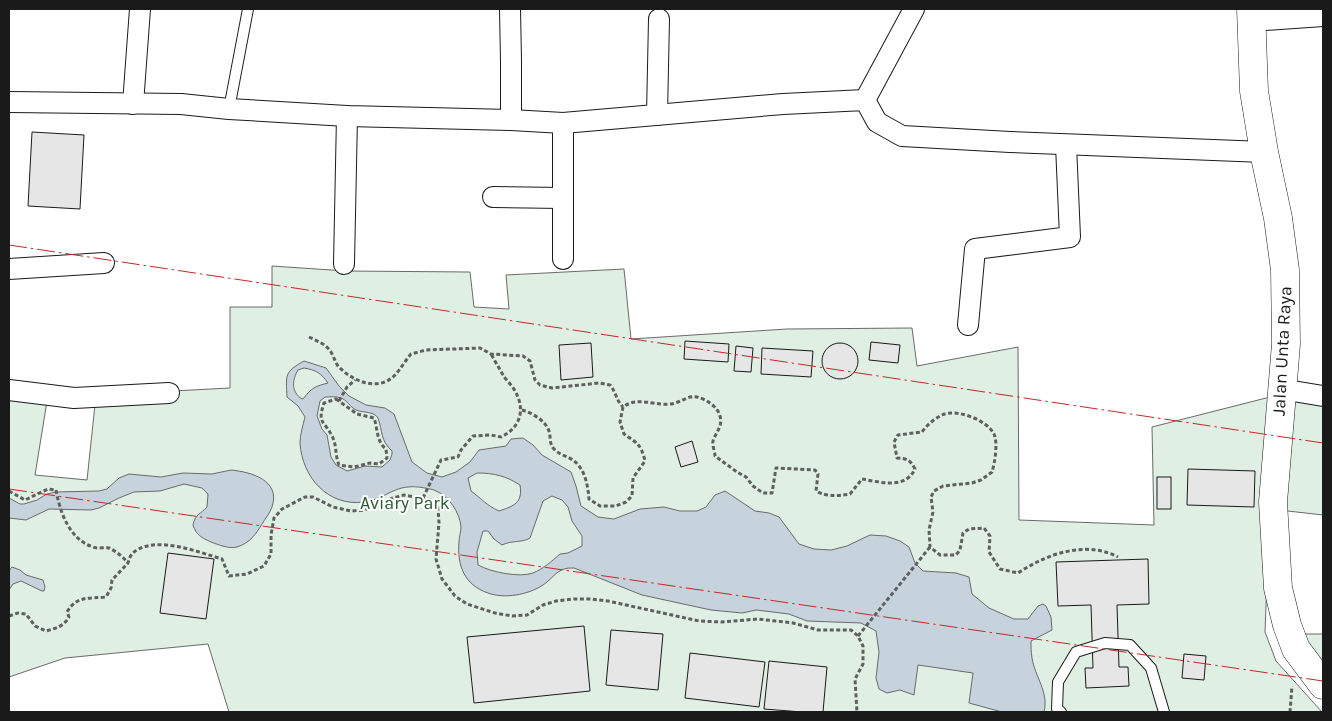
<svg xmlns="http://www.w3.org/2000/svg" width="1332" height="721" font-family="Karla,sans-serif">
  <style>
    .green { fill: #e0efe3; stroke: #6a6a6a }
    .water { fill: #c6d2dc; stroke: #6a6a6a; fill-rule: evenodd }
    .building { fill: #e6e6e6; stroke: #1a1a1a }
    .lines { fill: none; stroke-linecap: round; stroke-linejoin: round }
    .lane-casing { stroke: #1a1a1a; stroke-width: 12 }
    .street-casing { stroke: #1a1a1a; stroke-width: 22 }
    .secondary-casing { stroke: #1a1a1a; stroke-width: 29 }
    .path { stroke: #5f5f5f; stroke-width: 3; stroke-dasharray: 4 2.5; stroke-linecap: butt }
    .lane { stroke: #fff; stroke-width: 10 }
    .street { stroke: #fff; stroke-width: 20 }
    .secondary { stroke: #fff; stroke-width: 28 }
    .power { stroke: #c62828; stroke-width: 1; stroke-dasharray: 18 4 2.5 4; stroke-linecap: butt }
    .labels { text-anchor: middle; dominant-baseline: central; stroke-width: 4; stroke-linejoin: round; paint-order: stroke }
    .street-label { font-size: 18px; fill: #1a1a1a; stroke: #fff }
    .park-label { font-size: 18px; fill: #2b5a34; stroke: #fff }
  </style>
  <rect width="100%" height="100%" fill="#fff"/>
  <!-- green -->
  <g class="green">
    <path d="M272 266 346 271 470 272 474 307 509 309 506 275 624 269 631 339 787 329 912 328 917 366 1018 347 1019 520 1154 525 1152 427 1274 396 1265 632 1276 661 1322 712H229L208 644 65 658 9 677V390L48 395 35 475 87 480 96 395 230 388V307H272Z"/>
    <path d="M1276 394 1323 399V515L1279 510Z"/>
    <path d="M1282 634H1323V678Z"/>
  </g>
  <!-- water -->
  <g class="water">
    <path d="M304 361 326 368 339 386 349 396 366 405 385 408 394 414 412 462 427 473 442 477 456 472 470 462 479 450 506 446 511 439 523 438 533 445 542 455 571 472 576 486 581 506 598 517 614 519 640 509 664 507 680 511H697L706 507 715 495 725 491 755 511 769 513 779 517 799 544 814 549 831 550 847 546 870 535 886 536 900 541 909 547 915 563 923 571 956 573 969 577 972 594 989 608 1014 619H1028L1038 606 1043 604 1046 606 1051 617 1052 630 1031 641C1031 647 1031 652 1032 658 1035 677 1049 692 1044 712H1002L969 703 973 673 918 665 914 695 900 690 887 693 879 689 876 678 879 652 876 631 861 623 807 621 789 614 756 610 742 613 711 610 642 595 574 568C557 567 555 577 543 585 528 595 504 599 488 593 464 585 457 565 459 542 459 537 461 532 461 527 460 513 449 496 436 491 433 489 428 489 425 488 394 482 388 499 364 502 328 507 302 477 300 443 300 435 303 425 305 417L298 406 287 397C286 375 284 372 304 361ZM304 368C316 370 321 373 328 383 316 386 311 388 304 398L302 399C291 392 292 380 298 370ZM325 397C330 397 336 396 341 398 347 400 350 407 356 410 363 413 374 411 378 418 383 432 380 440 392 451V454L390 460 382 467 365 466 347 471 336 465 331 457 327 435 322 429 317 416 320 401ZM477 473C494 473 506 476 520 485 523 503 514 506 499 511 486 505 482 499 471 491L468 478ZM552 496 562 500 568 507 572 521 582 536V546L568 553 560 554C552 561 543 569 533 573 519 578 491 572 478 565L477 552 483 531H488L494 539 502 545C512 540 522 543 530 538L543 501Z"/>
    <path d="M231 470C251 472 281 480 272 507 270 513 265 519 262 524 256 534 250 543 237 547 229 549 219 545 211 542 202 538 196 535 193 525 195 514 201 514 207 507L208 494 202 488 184 484 160 491 134 492 119 498 99 508 91 510 49 509 26 520 9 518V498L20 504H24L37 500 47 494 56 492 99 491 107 489 119 478 129 474 161 477 183 473 212 474Z"/>
    <path d="M12 567 20 570 26 575 43 580 45 587 44 591H42L21 581 13 584 9 590V571Z"/>
  </g>
  <!-- building -->
  <g class="building">
    <path d="M32 132 84 135 80 209 28 206Z"/>
    <path d="M685 341 729 344 728 362 684 359Z"/>
    <path d="M871 342 900 345 898 363 869 360Z"/>
    <path d="M591 343 593 377 561 380 559 345Z"/>
    <circle cx="840" cy="361" r="18"/>
    <path d="M736 346 753 348 751 372 734 371Z"/>
    <path d="M762 348 813 351 811 377 761 374Z"/>
    <path d="M692 441 698 462 681 467 675 447Z"/>
    <path d="M1188 469 1255 471 1254 507 1187 505Z"/>
    <rect x="1157" y="477" width="14" height="32"/>
    <path d="M168 553 214 559 206 619 160 613Z"/>
    <path d="M1148 559 1149 604 1117 605 1119 667H1128L1129 686 1086 688 1085 668H1093L1091 605 1058 606 1056 562Z"/>
    <path d="M584 626 590 691 474 703 467 637Z"/>
    <path d="M611 630 663 634 658 690 606 685Z"/>
    <path d="M690 653 765 662 759 707 685 698Z"/>
    <path d="M1184 654 1206 656 1204 680 1182 678Z"/>
    <path d="M769 661 827 667 823 712H802L764 709Z"/>
  </g>
  <g class="lines">
    <defs>
      <g id="lane">
        <path d="M229 109 248 9"/>
        <path d="M1061 712 1057 709 1058 682 1076 652 1105 643 1130 645 1151 668 1164 712"/>
      </g>
      <g id="street">
        <path d="M510 9 511 61V120"/>
        <path d="M1252 21 1323 16"/>
        <path d="M865 100 914 9"/>
        <path d="M9 102 181 104 229 109 347 116 511 120 563 123 783 104 865 100 877 122 902 136 1010 142 1264 152"/>
        <path d="M133 104 140 9"/>
        <path d="M657 115 659 19"/>
        <path d="M563 123V259"/>
        <path d="M493 197 563 198"/>
        <path d="M344 264 347 116"/>
        <path d="M9 269 104 263"/>
        <path d="M968 325 975 249 1070 237 1066 145"/>
        <path d="M1281 389 1323 396"/>
        <path d="M9 390 74 398 169 393"/>
      </g>
      <path id="secondary" d="M1251 9 1254 91 1264 152 1278 218 1285 270 1286 344 1273 502 1278 588 1287 625 1296 649 1323 685"/>
    </defs>
    <!-- lane casing -->
    <use href="#lane" class="lane-casing"/>
    <!-- street casing -->
    <use href="#street" class="street-casing"/>
    <!-- secondary casing -->
    <use href="#secondary" class="secondary-casing"/>
    <!-- path -->
    <g class="path">
      <path d="M309 337C317 341 326 344 331 352 334 357 335 362 338 366 352 381 377 392 394 376 400 370 405 361 411 354L426 350 480 348 491 354 523 356 530 361 535 380 540 385 552 388 599 383 610 385C616 392 616 400 623 407"/>
      <path d="M336 399 357 414 374 418C378 429 376 441 386 449L387 458 379 464 370 463 354 467 339 465C335 456 337 445 332 436 324 420 317 424 324 403Z"/>
      <path d="M339 401 347 387 355 380"/>
      <path d="M522 410C532 413 545 420 549 431 551 437 549 444 554 449 559 455 568 456 574 461 585 469 588 486 589 499L600 506H616L626 502 632 496 633 478 645 461C641 444 637 443 624 434L620 422 623 407C638 396 654 406 671 404 680 403 688 395 697 397 706 399 718 407 720 416 723 426 716 432 713 441 712 445 715 452 715 456L737 472 746 477 753 486 763 493H772L776 468 815 470 818 474 816 491C827 497 837 496 850 494L862 479C880 482 905 490 915 469 911 461 907 458 897 458L894 442 898 435 922 432C927 425 934 419 942 415 956 408 987 420 994 434 998 443 995 462 992 472L981 480 972 483 943 486 934 491 931 497 933 512 929 530 930 547 940 555H956L960 550 963 533 969 529 984 528 990 536 989 552 1000 569 1018 573C1047 554 1085 540 1118 557"/>
      <path d="M9 491 25 500 48 489 56 490C60 512 69 539 93 547 98 549 104 547 109 548 116 551 123 557 128 563 129 559 131 554 134 552 156 535 198 552 222 559L229 576 247 574 264 566 271 554V535L274 518 282 509 305 497H313L333 507 351 511 365 510 393 498 404 495 431 500 438 508 439 523 436 559 442 579 455 596 467 604 495 613 512 616 527 615 543 605 556 601 574 599H590L608 601 699 621 721 622 758 619 793 623 818 630H851L858 636 863 646V664L855 679 857 712"/>
      <path d="M423 498 441 460 458 457 461 450 473 436 491 435 501 437C520 428 526 410 515 391 512 385 506 380 503 375 499 368 495 361 491 354"/>
      <path d="M9 616 18 613 26 614 35 626 46 631C56 628 63 627 69 617L67 612C77 595 89 599 106 597L111 588 112 580 128 563"/>
      <path d="M858 636 930 547"/>
      <path d="M1290 712 1292 686"/>
    </g>
    <!-- lane -->
    <use href="#lane" class="lane"/>
    <!-- street -->
    <use href="#street" class="street"/>
    <!-- secondary -->
    <use href="#secondary" class="secondary"/>
    <!-- power -->
    <g class="power">
      <path d="M9 245 1323 443"/>
      <path d="M9 489 1323 681"/>
    </g>
  </g>
  <g class="labels">
    <!-- street labels -->
    <g class="street-label">
      <text transform="translate(1282 351) rotate(-87)">Jalan Unta Raya</text>
    </g>
    <!-- park labels -->
    <g class="park-label">
      <text x="405" y="503">Aviary Park</text>
    </g>
  </g>
  <!-- border -->
  <rect width="1332" height="721" fill="none" stroke="#1a1a1a" stroke-width="20"/>
</svg>
